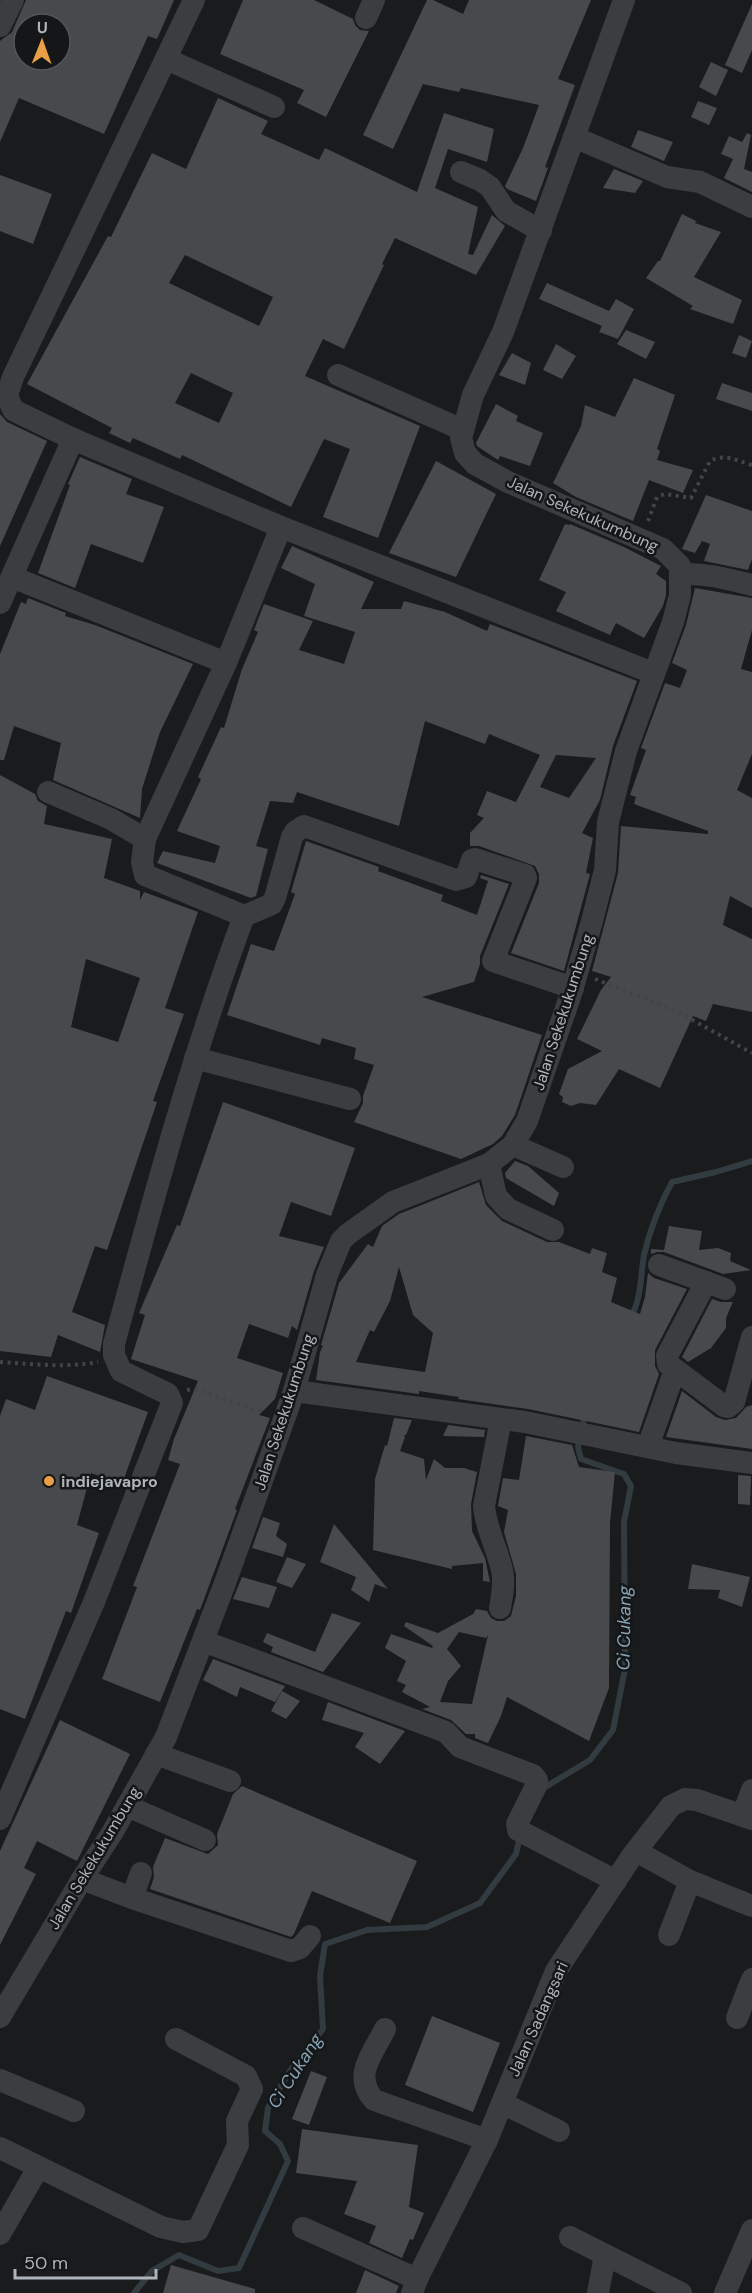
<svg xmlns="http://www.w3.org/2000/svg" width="752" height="2293" font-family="'DM Sans',sans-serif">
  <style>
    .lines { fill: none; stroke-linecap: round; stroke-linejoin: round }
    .stream { stroke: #313b40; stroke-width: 6 }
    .building { fill: #48494d; fill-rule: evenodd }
    .path { stroke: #424448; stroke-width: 4; stroke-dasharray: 3 4.5; stroke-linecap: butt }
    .minor { stroke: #3c3d41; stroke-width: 22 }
    .poi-dot { fill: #e99f46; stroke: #151618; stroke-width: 2 }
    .labels { text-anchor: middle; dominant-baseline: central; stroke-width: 5; stroke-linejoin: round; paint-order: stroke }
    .street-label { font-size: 16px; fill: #aeb4bb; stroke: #151618 }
    .poi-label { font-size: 16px; font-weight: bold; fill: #aeb4bb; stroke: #151618; text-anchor: start }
    .water-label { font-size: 18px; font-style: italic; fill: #87a4b4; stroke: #151618 }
  </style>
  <rect width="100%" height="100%" fill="#1a1b1d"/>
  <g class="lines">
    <!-- stream -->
    <g class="stream">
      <path d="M630 1318C642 1299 640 1277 644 1255 650 1229 659 1206 672 1182L716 1172 752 1161"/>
      <path d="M542 1789 590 1760 613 1730 625 1669 624 1522 631 1486 624 1474 581 1459 578 1447 585 1414"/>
      <path d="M134 2293 152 2271 179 2255 218 2271 239 2268 288 2161 280 2144 265 2131 268 2108 290 2071 323 2029 320 1976 325 1944 367 1930 427 1927 480 1903 516 1854 520 1836"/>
    </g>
  </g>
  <!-- building -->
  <g class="building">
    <path d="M26 0H174L157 39 148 36 104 134 19 98 0 142V41L12 32ZM24 24H60V60H24Z"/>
    <path d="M243 0H314L353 19 355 25 360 30 369 31 326 117 297 103 304 90 220 54Z"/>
    <path d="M427 0H433L463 14 469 0H591L558 79 575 85 545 167 548 168 536 201 507 189 505 186 523 148 539 105 461 88 459 92 423 84 393 149 363 135Z"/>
    <path d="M752 4V50L742 73 725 65Z"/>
    <path d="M711 62 728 70 716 96 699 87Z"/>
    <path d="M218 98 268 121 261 134 319 160 325 148 417 192 444 113 494 129 487 162 448 149 435 188 478 207 468 254 473 255 492 215 505 226 476 275 395 238 382 264 384 265 344 349 323 339 305 376 420 426 378 538 323 517 350 449 324 439 291 507 182 455 180 459 133 438 130 443 109 433 112 428 27 384 108 236 111 237 152 153 186 169ZM185 255 273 297 259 326 169 283ZM191 373 233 393 219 423 175 403Z"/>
    <path d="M698 101 717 108 709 125 691 117Z"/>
    <path d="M638 130 673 142 664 161 631 147Z"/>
    <path d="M747 133 751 135 744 169 752 172V192L724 178 733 159 721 154 729 136 742 142Z"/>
    <path d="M614 169 643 181 635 193 603 188Z"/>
    <path d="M0 175 52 194 33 244 0 231Z"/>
    <path d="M682 214 696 221 695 223 721 232 694 277 742 300 733 324 690 309 693 306 646 278 658 261H660Z"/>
    <path d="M547 283 609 311 616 299 634 309 618 339 599 332 602 326 539 299Z"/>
    <path d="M626 330 655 342 646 359 617 344Z"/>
    <path d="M739 335 752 341 746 358 732 353Z"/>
    <path d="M556 344 576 356 562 379 543 370Z"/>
    <path d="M512 353 531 363 525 385 499 375Z"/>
    <path d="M634 378 675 395 657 449 660 451 657 460 693 470 683 493 649 480 633 521 576 497 553 483 581 426 585 405 615 417Z"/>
    <path d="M722 383 752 393V411L716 399Z"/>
    <path d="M496 404 518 416 516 421 543 433 530 466 500 456 498 460 477 446 476 443Z"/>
    <path d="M0 414 7 422 47 441 0 546Z"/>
    <path d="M80 457 132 479 126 494 164 507 143 563 91 544 75 588 38 573 70 485 68 484Z"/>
    <path d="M436 461 496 494 456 577 389 553Z"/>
    <path d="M706 495 752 511V559L748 570 704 561 710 544 702 541 695 553 682 549Z"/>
    <path d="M565 524 569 525 570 524 624 547 661 566 656 574 666 581V595L663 606 644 638 616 623 610 635 556 611 566 592 539 580Z"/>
    <path d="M292 546 374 582 361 609H401L404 601 445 612 487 631 490 624 637 681 613 746 600 800 582 833 593 838 586 873 590 874 564 971 511 953 539 883V874L535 866 479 846H470V833L484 818 477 815 487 791 516 802 540 755 489 734 485 744 425 721 399 826 297 792 293 803 270 801 256 846 268 849 256 896 251 898 157 863 163 851 215 863 220 846 177 831 201 779 198 777 221 727 224 728 242 669 258 632 254 630 264 604 313 621 299 650 344 664 355 632 304 616 315 584 281 568ZM556 755 596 758 569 798 540 787Z"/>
    <path d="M695 588 752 598V630L741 669 752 672V754L737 790 752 798V908L730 896 723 925 752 939V1012L713 1004 706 1021 693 1016 660 1088 619 1069 596 1105 580 1103 571 1106 562 1102 563 1097 559 1094 568 1069 602 1051 577 1039 601 990 611 977 592 971 618 873 621 826 708 834V831L634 804 636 797 630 795 646 750 641 748 665 683 680 688 687 670 672 663 686 625Z"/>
    <path d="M28 598 66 613 65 616 95 625 193 664 160 732 142 789 140 818 53 780 61 743 14 726 4 760H0V654L21 602 26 604Z"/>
    <path d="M0 775 35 794 38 801 47 806 44 824 112 839 104 878 140 891V900L144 892 198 912 165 1008 184 1014 153 1101 157 1102 107 1250 95 1246 72 1312 105 1325 100 1352 58 1335 51 1357 0 1351ZM86 959 140 978 118 1042 71 1027Z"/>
    <path d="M306 841 379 867 378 871 443 895 441 901 477 915 488 881 480 878 481 875 509 884 480 956V964L474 982 422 997 542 1035 515 1115 502 1136 493 1144 461 1159 354 1122 363 1103V1096L374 1065 354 1059 356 1048 322 1038 320 1045 227 1015 251 944 274 951 295 894 291 892Z"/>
    <path d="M223 1102 355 1148 331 1216 291 1202 279 1236 324 1247 314 1271 297 1330 292 1326 288 1338 249 1324 237 1358 283 1373 275 1399 259 1415 270 1418 235 1509 237 1510 200 1610 197 1609 160 1702 102 1679 137 1587 133 1586 180 1464 168 1460 174 1439 198 1381 131 1359 145 1315 139 1313 177 1225 180 1226Z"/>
    <path d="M515 1161 528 1166 559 1193 554 1206 506 1178 505 1173Z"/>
    <path d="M479 1182 486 1205 502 1221 547 1242H559L590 1254 592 1248 607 1253 602 1272 617 1278 611 1302 640 1314 645 1297 648 1273 654 1278 687 1289 655 1350V1366L659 1374 639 1432 528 1409 458 1399 459 1397 419 1391V1394L316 1380 320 1352 323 1346 321 1345 339 1283 368 1244 373 1247 382 1226 399 1214ZM399 1267 413 1315 433 1333 425 1372 356 1362 370 1330 374 1332 390 1301Z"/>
    <path d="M669 1226 702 1231 699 1250 718 1248 731 1253 730 1261 751 1270 723 1274 664 1252H657L651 1254V1249L664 1250Z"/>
    <path d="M712 1299 721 1302H733L726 1318V1328L711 1348 688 1362 682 1357Z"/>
    <path d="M47 1376 148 1412 122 1484 91 1473 77 1525 99 1533 71 1613 66 1611 25 1719 0 1709V1416L6 1399 35 1410Z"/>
    <path d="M682 1391 716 1417 725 1420 736 1418 746 1407 752 1405V1449L666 1437Z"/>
    <path d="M394 1418 412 1420 406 1435H404L405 1437 400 1451 424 1459 426 1480 434 1459 445 1468H464L477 1472 471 1504 472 1531 485 1558 490 1582 483 1581V1563L452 1566V1569L373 1550 375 1479 385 1445 387 1446Z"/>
    <path d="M448 1425 485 1430 484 1437 443 1436Z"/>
    <path d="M526 1436 572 1445 579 1467 615 1472 610 1523 609 1688 589 1741 507 1697 501 1716 488 1743 475 1738V1734H466L451 1720 422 1709 430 1707 402 1692 406 1685 397 1681 406 1661 385 1648 391 1634 432 1648 433 1646 404 1626 406 1622 438 1633 473 1614 476 1609 487 1611 491 1618 497 1621H504L511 1616 516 1596V1574L504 1532 508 1510 498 1506 503 1478 519 1480ZM459 1632 486 1638 488 1635 472 1704 440 1702 448 1681 461 1666 447 1649Z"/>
    <path d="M738 1475 751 1476 750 1505 738 1504Z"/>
    <path d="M263 1517 280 1523 276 1536 287 1544 283 1557 252 1548Z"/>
    <path d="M334 1524 388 1589 375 1584 369 1602 351 1590 356 1577 320 1562Z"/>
    <path d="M287 1557 306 1564 292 1588 276 1582Z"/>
    <path d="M692 1564 750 1577 742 1607 718 1598 720 1590 688 1589Z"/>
    <path d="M242 1577 277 1587 269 1608 233 1599Z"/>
    <path d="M332 1613 361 1623 323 1672 271 1652 273 1647 263 1642 267 1633 315 1652Z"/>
    <path d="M213 1659 285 1686 275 1702 240 1687 237 1697 203 1680Z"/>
    <path d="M282 1691 300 1701 286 1719 271 1711Z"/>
    <path d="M328 1702 405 1731 380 1764 355 1747 364 1733 322 1720Z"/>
    <path d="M60 1720 130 1754 77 1861 37 1841 24 1868 36 1874 0 1945V1851Z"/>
    <path d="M242 1786 417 1861 390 1923 312 1891 294 1934 291 1937 150 1889 154 1877 153 1867 165 1838 208 1854 218 1845 217 1834 233 1794Z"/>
    <path d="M432 2016 500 2043 473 2112 405 2085Z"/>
    <path d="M311 2071 327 2077 309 2125 292 2119Z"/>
    <path d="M302 2129 418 2145 409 2207 424 2213 413 2240 410 2239 402 2258 369 2243 376 2226 344 2214 357 2181 296 2173Z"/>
    <path d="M171 2265 255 2289V2293H163Z"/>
    <path d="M365 2270 399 2286 396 2293H356Z"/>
  </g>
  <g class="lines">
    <!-- path -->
    <g class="path">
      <path d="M648 521 657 497 665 494 691 498 710 461C725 453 737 461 752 465"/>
      <path d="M595 979 680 1013 752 1053"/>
      <path d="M0 1362C33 1364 66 1368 98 1362"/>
      <path d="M187 1390 194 1389 265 1413"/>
    </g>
    <!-- minor -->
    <g class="minor">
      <path d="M366 18 374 0"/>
      <path d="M0 26 13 0"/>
      <path d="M166 59 274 107"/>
      <path d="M574 137 667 177 700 182 752 207"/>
      <path d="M461 172 480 180 490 187 506 211 541 231"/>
      <path d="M338 375 463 430"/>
      <path d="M281 527 653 673"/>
      <path d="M681 574C706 573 728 579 752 585"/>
      <path d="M12 577 226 663"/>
      <path d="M0 603 73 439"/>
      <path d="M48 792 111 819 145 839"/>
      <path d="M244 916 272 904 275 898 292 837 295 832 304 826 456 880 466 877 472 860 475 859 525 875 526 878 493 961 573 988"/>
      <path d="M195 1058 350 1099"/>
      <path d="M513 1145 563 1167"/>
      <path d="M489 1164 496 1196 508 1209 553 1230"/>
      <path d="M659 1265 725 1289"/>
      <path d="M706 1282 667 1356 668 1364 724 1406 728 1407 734 1402 752 1337"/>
      <path d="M294 1391 525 1422 676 1453 752 1463"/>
      <path d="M651 1438 675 1370"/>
      <path d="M500 1608C502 1596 505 1583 502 1570 497 1548 486 1529 484 1506L501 1419"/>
      <path d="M203 1641 446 1732 460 1747 533 1775 537 1780V1784L517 1824 518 1830 616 1881"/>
      <path d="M156 1754 230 1781"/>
      <path d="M127 1806 205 1840"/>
      <path d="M743 1814 752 1790"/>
      <path d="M0 1819 94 1602 172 1403 168 1394 121 1371 114 1355V1344C153 1200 192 1055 244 916L145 875 142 862 145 839 226 663 281 527 73 439 13 410 7 395 13 377 194 0"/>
      <path d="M636 1851 690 1881 752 1906"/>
      <path d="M82 1879 132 1898 291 1951 300 1948 310 1936"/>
      <path d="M132 1898 141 1873"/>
      <path d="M669 1935 690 1881"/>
      <path d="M0 2017 82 1879 112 1833 166 1737 225 1583 282 1425 294 1391 327 1275 341 1241 348 1234 393 1202 489 1164 513 1145 527 1121 571 994 592 921 605 870 608 822 626 751 673 622 680 595V566L663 549 508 482 475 464 465 453 461 438 473 395 503 332 624 0"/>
      <path d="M737 2018 752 1979"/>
      <path d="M385 2029C373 2054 352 2075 374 2100L487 2140"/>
      <path d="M0 2080 74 2111"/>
      <path d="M502 2103 559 2131"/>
      <path d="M0 2148 161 2227 183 2232 198 2230 238 2145 237 2121 252 2089 246 2076 176 2039"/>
      <path d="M303 2228 417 2279"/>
      <path d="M0 2234 38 2168"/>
      <path d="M570 2237 681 2293"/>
      <path d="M412 2293 417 2279 487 2140 556 1971 632 1856 671 1806 685 1799 697 1800 752 1819"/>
      <path d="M598 2293 605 2255"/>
      <path d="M725 2293 752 2230"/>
    </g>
  </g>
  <!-- markers -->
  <circle class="poi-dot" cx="49" cy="1481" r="6"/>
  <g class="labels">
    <!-- street labels -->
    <g class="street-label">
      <text transform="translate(583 514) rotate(24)">Jalan Sekekukumbung</text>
      <text transform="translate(563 1012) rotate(-72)">Jalan Sekekukumbung</text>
      <text transform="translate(284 1412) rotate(-72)">Jalan Sekekukumbung</text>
      <text transform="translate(94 1858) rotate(-59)">Jalan Sekekukumbung</text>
      <text transform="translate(538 2019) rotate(-66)">Jalan Sadangsari</text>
    </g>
    <!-- poi labels -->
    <g class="poi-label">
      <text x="61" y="1481">indiejavapro</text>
    </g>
    <!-- water labels -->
    <g class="water-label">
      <text transform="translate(624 1628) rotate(-89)">Ci Cukang</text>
      <text transform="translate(295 2071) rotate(-57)">Ci Cukang</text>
    </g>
  </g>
  <!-- north arrow -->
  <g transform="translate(42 42) rotate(1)"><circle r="28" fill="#151618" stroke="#525559" stroke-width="1.5"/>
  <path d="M0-4.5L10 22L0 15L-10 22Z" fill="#e99f46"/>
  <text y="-9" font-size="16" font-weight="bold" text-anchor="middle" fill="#aeb4bb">U</text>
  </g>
  <!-- scale -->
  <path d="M15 2269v9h141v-9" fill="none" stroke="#aeb4bb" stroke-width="3"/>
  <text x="24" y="2269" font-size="18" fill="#aeb4bb" stroke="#151618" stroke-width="4.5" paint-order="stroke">50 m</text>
</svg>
